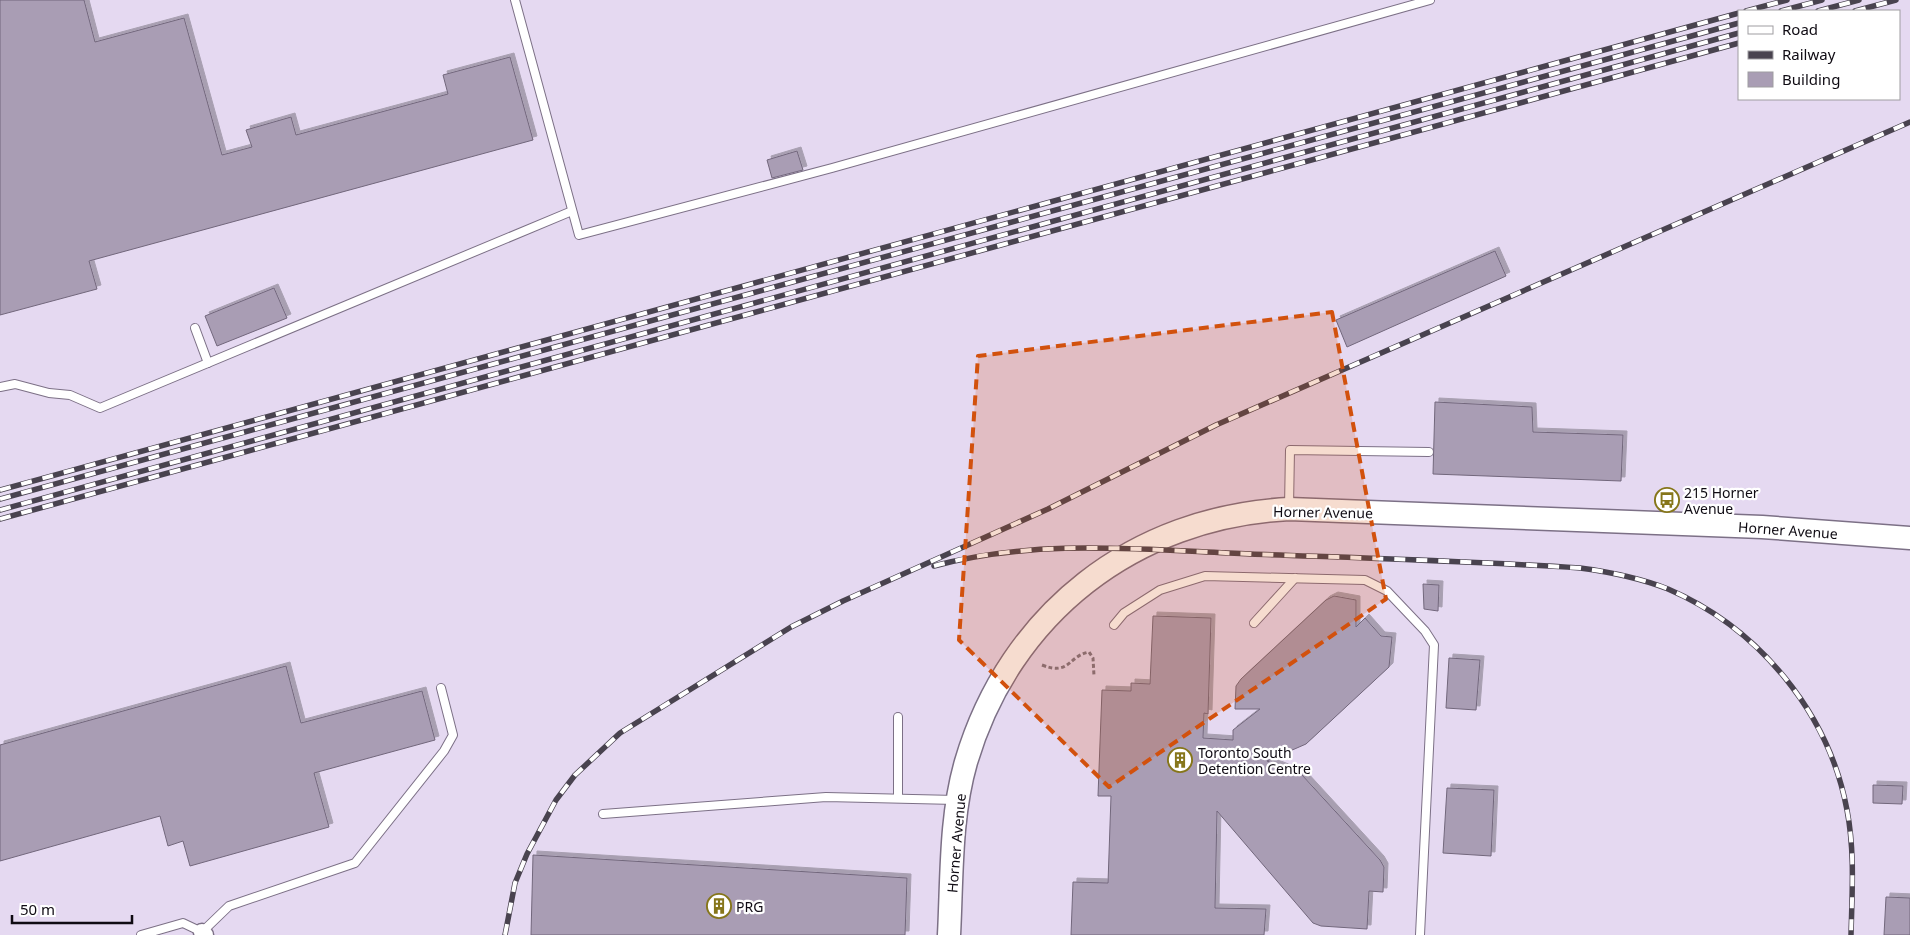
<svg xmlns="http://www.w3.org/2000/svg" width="1910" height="935" font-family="'Noto Sans',sans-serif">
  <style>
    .building { fill: #a99db4; stroke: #72677c; filter: url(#shadow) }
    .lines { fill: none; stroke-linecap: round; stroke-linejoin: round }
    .service-casing { stroke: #7c7086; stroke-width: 10 }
    .minor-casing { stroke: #7c7086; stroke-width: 19 }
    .secondary-casing { stroke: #7c7086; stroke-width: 25 }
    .path { stroke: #7c7384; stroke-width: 3; stroke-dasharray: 4 2.5; stroke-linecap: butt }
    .service { stroke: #fff; stroke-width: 8 }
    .minor { stroke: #fff; stroke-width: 16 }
    .secondary { stroke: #fff; stroke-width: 22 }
    .rail-casing { stroke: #49434f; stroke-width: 5.5 }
    .rail { stroke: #fff; stroke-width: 4; stroke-dasharray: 11; stroke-linecap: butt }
    .marked { fill: #d2510d; fill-opacity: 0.2; stroke: #d2510d; stroke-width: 4; stroke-dasharray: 10 6; stroke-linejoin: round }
    .labels { text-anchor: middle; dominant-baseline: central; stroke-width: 4.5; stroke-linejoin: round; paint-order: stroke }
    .poi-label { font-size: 14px; fill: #0f0b13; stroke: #fff; text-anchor: start }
    .street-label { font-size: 14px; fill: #0f0b13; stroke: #fff }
  </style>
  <defs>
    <filter id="shadow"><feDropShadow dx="4" dy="-4" stdDeviation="0" flood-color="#0004"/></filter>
  </defs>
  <rect width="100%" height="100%" fill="#e5d9f1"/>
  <!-- building -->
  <g class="building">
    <path d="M0 0H84L95 42 184 18 222 155 252 147 246 130 291 117 296 135 448 94 443 75 510 57 533 140 89 261 97 289 0 315Z"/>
    <path d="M797 151 803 170 772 178 767 160Z"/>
    <path d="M1495 251 1506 276 1347 347 1336 320Z"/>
    <path d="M274 288 287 318 217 346 205 316Z"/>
    <path d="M1435 402 1532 407 1533 432 1623 435 1621 481 1433 474Z"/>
    <path d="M1423 584 1439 585 1438 611 1424 609Z"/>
    <path d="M1334 596 1356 600V627L1365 618 1381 636 1392 637 1389 667 1306 744 1267 761 1302 775 1380 860 1384 867 1383 892 1369 891 1367 929 1321 926 1313 923 1217 811 1215 908 1266 909 1264 935H1071L1073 882 1108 883 1111 796H1098L1102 690 1131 691V683L1150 684 1153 616 1211 618 1208 714 1204 713 1203 738 1233 740V730L1260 709H1235L1236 686 1241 679 1326 600Z"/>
    <path d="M1449 658 1480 660 1476 710 1446 708Z"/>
    <path d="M286 666 301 723 422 691 435 740 314 773 329 827 190 866 183 841 168 846 160 816 0 861V745Z"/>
    <path d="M1873 785 1903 786 1902 804 1873 803Z"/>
    <path d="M1447 788 1494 790 1491 856 1443 853Z"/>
    <path d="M533 855 907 878 905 935H531Z"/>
    <path d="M1886 897 1910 898V935H1884Z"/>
  </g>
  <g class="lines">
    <defs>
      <g id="service">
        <path d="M515 0 579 235 832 168 1430 0"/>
        <path d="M195 328 208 363"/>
        <path d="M0 387 15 384 49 393 70 395 100 408 572 211"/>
        <path d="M1289 507 1290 450 1429 452"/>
        <path d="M1254 623 1295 578"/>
        <path d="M1114 625 1124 613 1160 590 1205 576 1365 580 1387 591 1425 631 1434 645 1420 935"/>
        <path d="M898 717V797"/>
        <path d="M603 814 826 797 956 800"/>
        <path d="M141 935 183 923 202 932 229 906 355 863 444 751 453 735 441 688"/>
      </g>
      <path id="minor" d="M202 932 205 935"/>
      <path id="secondary" d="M949 935C952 878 950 817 966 762 1010 613 1134 517 1289 509L1762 527 1910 538"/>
    </defs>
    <!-- service casing -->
    <use href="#service" class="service-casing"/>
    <!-- minor casing -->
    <use href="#minor" class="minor-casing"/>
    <!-- secondary casing -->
    <use href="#secondary" class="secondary-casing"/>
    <!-- path -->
    <path class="path" d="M1042 665C1070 676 1068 656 1089 652L1093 658 1094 676"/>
    <!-- service -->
    <use href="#service" class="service"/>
    <!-- minor -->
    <use href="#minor" class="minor"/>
    <!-- secondary -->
    <use href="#secondary" class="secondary"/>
    <defs>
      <g id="rail">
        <path d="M1746 11 1787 0"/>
        <path d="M1781 11 1822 0"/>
        <path d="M1818 11 1859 0"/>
        <path d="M1855 11 1896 0"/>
        <path d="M0 490 1739 13"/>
        <path d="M0 499 1739 23"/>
        <path d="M0 510 1739 33"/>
        <path d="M0 519 1739 43"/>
        <path d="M934 566C1037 538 1145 550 1250 554 1360 558 1470 561 1580 568 1610 572 1640 578 1668 589 1759 628 1829 713 1847 810 1855 852 1852 893 1851 935"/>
        <path d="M505 935 515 883 527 854 556 800 575 775 620 733 791 627 843 601 1048 509 1216 425 1910 122"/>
      </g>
    </defs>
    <!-- rail casing -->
    <use href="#rail" class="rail-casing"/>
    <!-- rail -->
    <use href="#rail" class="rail"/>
  </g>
  <!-- marked area -->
  <path class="marked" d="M1332 312 1386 599 1109 787 959 640 978 356Z"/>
  <!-- icons -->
  <defs>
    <symbol id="bus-ring" viewBox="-11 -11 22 22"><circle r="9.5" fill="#fff" stroke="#86761a" stroke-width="1.5"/><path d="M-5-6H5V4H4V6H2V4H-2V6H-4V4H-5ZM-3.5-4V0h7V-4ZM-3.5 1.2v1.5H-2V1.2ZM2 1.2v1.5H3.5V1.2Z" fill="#86761a"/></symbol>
    <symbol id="building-ring" viewBox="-11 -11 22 22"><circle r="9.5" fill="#fff" stroke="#86761a" stroke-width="1.5"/><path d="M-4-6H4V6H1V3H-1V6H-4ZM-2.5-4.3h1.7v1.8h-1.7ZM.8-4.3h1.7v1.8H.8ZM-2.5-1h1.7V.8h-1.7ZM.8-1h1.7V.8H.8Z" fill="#86761a"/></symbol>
  </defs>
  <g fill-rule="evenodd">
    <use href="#bus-ring" x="1653" y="486" width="28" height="28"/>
    <use href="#building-ring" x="1166" y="746" width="28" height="28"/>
    <use href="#building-ring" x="705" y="892" width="28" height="28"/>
  </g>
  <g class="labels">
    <!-- poi labels -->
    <g class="poi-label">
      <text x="1684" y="492">215 Horner<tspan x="1684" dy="16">Avenue</tspan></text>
      <text x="1198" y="752">Toronto South<tspan x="1198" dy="16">Detention Centre</tspan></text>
      <text x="736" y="906">PRG</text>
    </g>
    <!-- street labels -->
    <g class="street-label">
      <text transform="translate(1323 512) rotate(1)">Horner Avenue</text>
      <text transform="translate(1788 530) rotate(4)">Horner Avenue</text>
      <text transform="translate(956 843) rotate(-85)">Horner Avenue</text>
    </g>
  </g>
  <!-- legend -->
  <rect x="1738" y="10" width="162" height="90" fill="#ffffff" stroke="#9f9da1"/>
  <rect x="1748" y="26" width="25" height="8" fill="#ffffff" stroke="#9f9da1"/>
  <text x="1782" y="35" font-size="15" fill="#0f0b13">Road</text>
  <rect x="1748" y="51" width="25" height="8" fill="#49434f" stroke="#9f9da1"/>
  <text x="1782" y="60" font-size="15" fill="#0f0b13">Railway</text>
  <rect x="1748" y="72" width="25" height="15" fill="#a99db4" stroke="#9f9da1"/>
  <text x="1782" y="85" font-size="15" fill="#0f0b13">Building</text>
  <!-- scale -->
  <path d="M12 915v8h120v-8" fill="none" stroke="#0f0b13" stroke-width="2.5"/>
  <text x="20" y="915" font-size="15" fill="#0f0b13" stroke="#ffffff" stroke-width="4" paint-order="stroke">50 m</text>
</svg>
